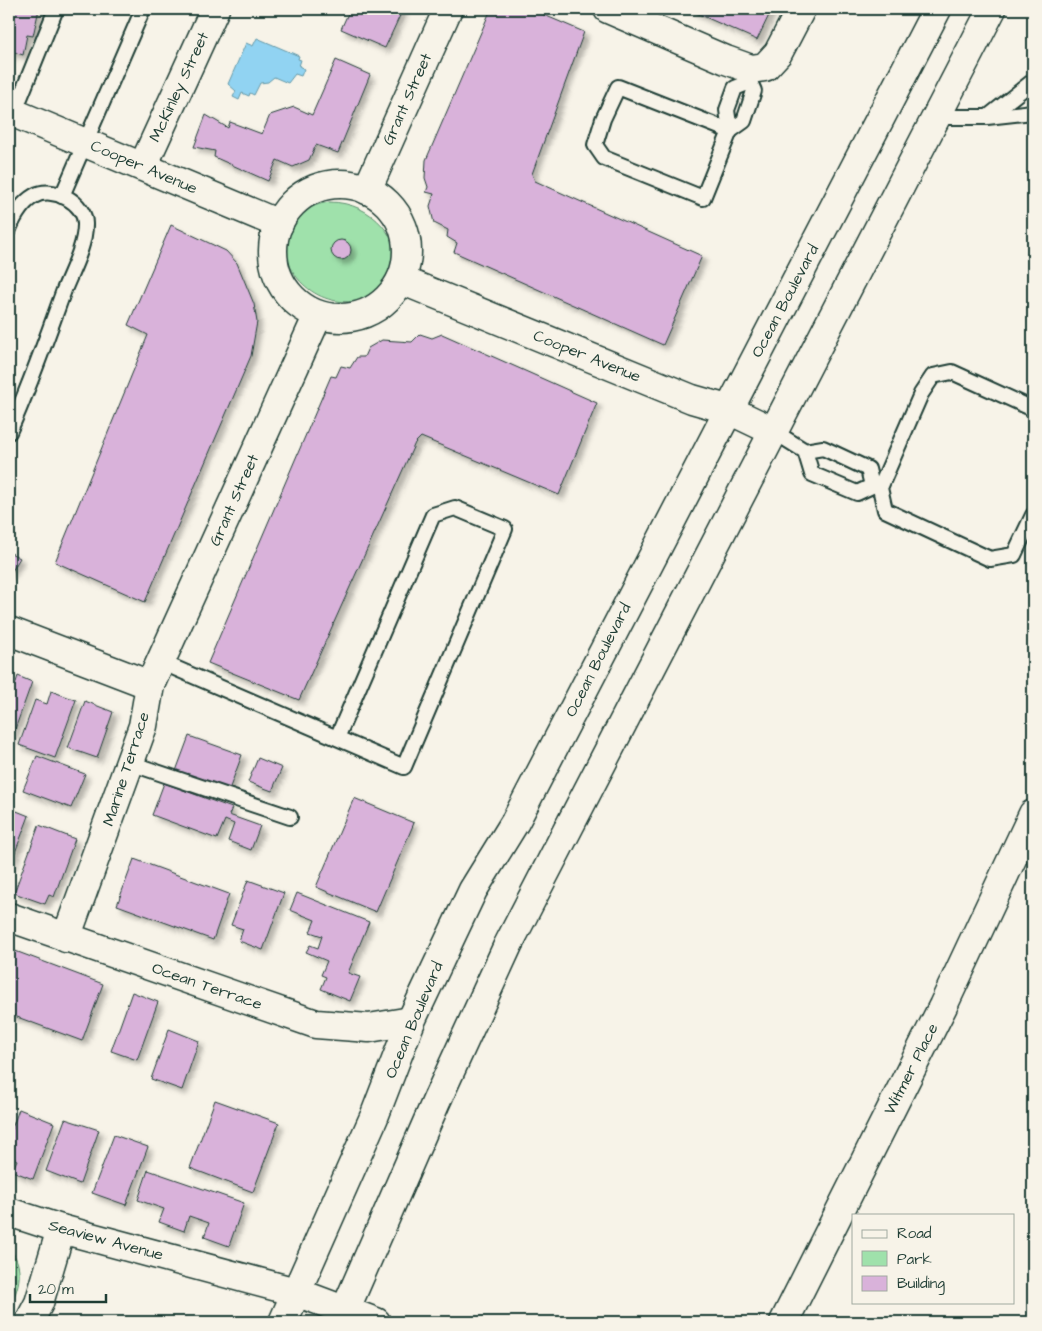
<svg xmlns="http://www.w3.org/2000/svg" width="1042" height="1331" font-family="'Architects Daughter',sans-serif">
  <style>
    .green { fill: #9fe1ab; stroke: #5f8f70 }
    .water { fill: #91d3f2; stroke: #6397a6 }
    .building { fill: #d9b2da; stroke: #1f3d34; filter: url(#shadow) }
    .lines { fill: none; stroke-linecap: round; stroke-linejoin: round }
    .lane-casing { stroke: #1f3d34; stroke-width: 18 }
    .street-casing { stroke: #1f3d34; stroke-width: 31 }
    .secondary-casing { stroke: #1f3d34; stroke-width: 31 }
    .lane { stroke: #f7f3e8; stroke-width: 14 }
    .street { stroke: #f7f3e8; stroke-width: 28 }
    .secondary { stroke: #f7f3e8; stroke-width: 28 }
    .labels { text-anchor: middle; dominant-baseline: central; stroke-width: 5; stroke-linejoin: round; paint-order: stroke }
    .street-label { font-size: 16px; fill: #1f3d34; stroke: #f7f3e8 }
  </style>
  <defs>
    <filter id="shadow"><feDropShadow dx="4.5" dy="4.5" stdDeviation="2.5" flood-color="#0004"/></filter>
  </defs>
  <rect width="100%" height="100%" fill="#f7f3e8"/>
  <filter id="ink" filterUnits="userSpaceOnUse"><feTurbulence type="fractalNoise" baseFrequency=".02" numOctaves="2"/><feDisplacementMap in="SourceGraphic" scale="10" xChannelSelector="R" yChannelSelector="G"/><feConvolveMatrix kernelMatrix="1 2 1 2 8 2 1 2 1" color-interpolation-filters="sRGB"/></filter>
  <g filter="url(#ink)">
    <!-- green -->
    <g class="green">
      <path d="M329 202C394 202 426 284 361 300 292 316 247 216 329 202Z"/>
      <path d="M9 1247C25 1267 20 1287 9 1307Z"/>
    </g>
    <!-- water -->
    <path class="water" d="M257 38 299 56 298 59 301 60 299 66 304 69 301 76 295 74 288 83 274 77 268 82 260 83 254 95 250 93 249 96 242 93 239 100 233 97 236 91 228 84 246 43 253 46Z"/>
    <!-- building -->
    <g class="building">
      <path d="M9 9H39L33 36 27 35 23 55 11 51 9 60Z"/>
      <path d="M350 9H403L385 48 341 29Z"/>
      <path d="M491 9H530L584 32 532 174 535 181 702 256 663 345 454 252 457 243 447 237 448 230 434 223 430 206 434 194 426 192 428 187 425 178 426 160Z"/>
      <path d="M687 9H772L757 40Z"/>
      <path d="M336 60 370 75 338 153 316 145 309 160 293 167 277 160 268 181 214 157 215 151 194 147 206 115 228 128 230 122 262 134 270 115 294 107 312 115Z"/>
      <path d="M171 225 226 251 237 263 254 304 257 322 251 356 145 602 55 562 148 335 128 325Z"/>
      <circle cx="341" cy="250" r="10"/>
      <path d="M420 334 432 338 442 334 597 403 559 495 421 437 415 443 299 700 208 663 331 376 336 377 341 366 350 368 357 357H364L368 348 382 340 412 342Z"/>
      <path d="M9 552 20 558 9 576Z"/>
      <path d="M18 676 32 682 10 743 9 683 15 685Z"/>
      <path d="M51 691 76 700 55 758 19 745 35 700 47 704Z"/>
      <path d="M85 701 113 712 97 758 68 748Z"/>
      <path d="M189 736 242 755 229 790 176 771Z"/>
      <path d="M37 756 85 774 71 808 23 790Z"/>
      <path d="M258 758 282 768 272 791 248 782Z"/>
      <path d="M164 783 232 808 229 815 260 826 251 850 228 841 234 824 225 820 217 839 152 815Z"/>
      <path d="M354 798 414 823 376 912 316 887Z"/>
      <path d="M9 808 29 816 9 868Z"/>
      <path d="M39 825 75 839 54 897 49 895 45 904 14 893Z"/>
      <path d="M134 859 229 894 213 940 117 905Z"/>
      <path d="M248 880 284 893 263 950 239 941 243 929 231 925Z"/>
      <path d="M297 893 369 922 348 973 360 977 350 1001 321 989 326 977 321 975 327 961 306 952 310 945 318 948 322 936 310 932 315 920 290 910Z"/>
      <path d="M10 949 103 984 82 1041 9 1014Z"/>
      <path d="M132 992 158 1002 137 1060 111 1051Z"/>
      <path d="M169 1029 199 1041 182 1090 151 1079Z"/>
      <path d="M215 1100 279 1123 253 1192 190 1168Z"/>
      <path d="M19 1109 54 1123 33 1179 12 1171 17 1160 9 1156V1137Z"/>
      <path d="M65 1119 99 1130 80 1184 46 1171Z"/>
      <path d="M114 1135 148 1147 126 1205 92 1193Z"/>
      <path d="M148 1170 244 1203 229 1246 204 1237 209 1223 189 1216 184 1231 159 1222 164 1209 138 1200Z"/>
    </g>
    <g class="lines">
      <defs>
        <g id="lane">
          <path d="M750 82 735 88 727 110 730 131 744 121 754 91 750 82 754 68"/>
          <path d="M618 87 730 131 703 198 604 158 595 145 603 119Z"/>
          <path d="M14 113 56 9"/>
          <path d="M989 116 1033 81"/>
          <path d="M936 117H987L1033 112"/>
          <path d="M62 196 143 9"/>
          <path d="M9 229C14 217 22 203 34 196 52 185 86 202 85 225 85 246 72 270 64 290 47 337 30 386 9 432"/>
          <path d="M1033 409 952 372 933 376 921 394 880 488 885 510 990 559 1014 555 1033 515"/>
          <path d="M773 431 805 451 823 448 868 469 872 486 857 493 812 474 805 451"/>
          <path d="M161 662 404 767 505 529 455 508 433 515 337 738"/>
          <path d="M130 763 290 817"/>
        </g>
        <g id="street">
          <path d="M608 9 726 60 751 69 765 67 778 53 801 9"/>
          <path d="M9 111 279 224"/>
          <path d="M143 166 215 9"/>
          <circle cx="340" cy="251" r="67"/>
          <path d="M367 190 448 9"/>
          <path d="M401 280 692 399 727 409 773 431"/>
          <path d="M9 631 150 685"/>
          <path d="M9 917 316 1024 369 1028 411 1021"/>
          <path d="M66 938 143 726 150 685 318 315"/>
          <path d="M9 1212 61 1229 296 1292 376 1322"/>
          <path d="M29 1322 39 1303 61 1229"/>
          <path d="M784 1322 943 1006 1033 814"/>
        </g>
        <g id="secondary">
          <path d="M283 1322 374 1117 411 1021 473 890 515 822 937 9"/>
          <path d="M340 1322 436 1102 508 945 992 9"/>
        </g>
      </defs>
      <!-- lane casing -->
      <use href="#lane" class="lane-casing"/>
      <!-- street casing -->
      <use href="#street" class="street-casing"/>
      <!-- secondary casing -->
      <use href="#secondary" class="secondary-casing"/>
      <!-- lane -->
      <use href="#lane" class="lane"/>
      <!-- street -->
      <use href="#street" class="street"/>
      <!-- secondary -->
      <use href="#secondary" class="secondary"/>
    </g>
  </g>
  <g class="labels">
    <!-- street labels -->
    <g class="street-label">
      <text transform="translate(179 87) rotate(-65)">McKinley Street</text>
      <text transform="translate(407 99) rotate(-66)">Grant Street</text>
      <text transform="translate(144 167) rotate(23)">Cooper Avenue</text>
      <text transform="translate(785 301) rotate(-62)">Ocean Boulevard</text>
      <text transform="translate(587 356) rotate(22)">Cooper Avenue</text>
      <text transform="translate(234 500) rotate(-66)">Grant Street</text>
      <text transform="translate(598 660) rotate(-63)">Ocean Boulevard</text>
      <text transform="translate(126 769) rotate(-72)">Marine Terrace</text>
      <text transform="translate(207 986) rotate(19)">Ocean Terrace</text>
      <text transform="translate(414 1020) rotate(-67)">Ocean Boulevard</text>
      <text transform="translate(911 1069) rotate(-63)">Witmer Place</text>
      <text transform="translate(106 1240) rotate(15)">Seaview Avenue</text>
    </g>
  </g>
  <!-- margin -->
  <rect width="1042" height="1331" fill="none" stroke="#f7f3e8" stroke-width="30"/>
  <rect x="15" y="15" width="1012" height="1301" fill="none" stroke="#1f3d34" stroke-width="2" filter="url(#ink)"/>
  <!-- legend -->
  <rect x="852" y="1214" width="162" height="90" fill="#f7f3e8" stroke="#a1aaa0"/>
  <rect x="862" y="1230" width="25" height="8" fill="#f7f3e8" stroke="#a1aaa0"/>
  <text x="897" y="1238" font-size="15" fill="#1f3d34">Road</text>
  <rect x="862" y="1251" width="25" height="15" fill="#9fe1ab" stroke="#a1aaa0"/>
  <text x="897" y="1264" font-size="15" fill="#1f3d34">Park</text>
  <rect x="862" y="1276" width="25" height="15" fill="#d9b2da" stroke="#a1aaa0"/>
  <text x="897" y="1288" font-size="15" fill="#1f3d34">Building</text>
  <!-- scale -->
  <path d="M30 1294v8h76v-8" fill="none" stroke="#1f3d34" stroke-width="2.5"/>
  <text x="38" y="1294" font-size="15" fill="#1f3d34" stroke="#f7f3e8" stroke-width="4" paint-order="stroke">20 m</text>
</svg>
